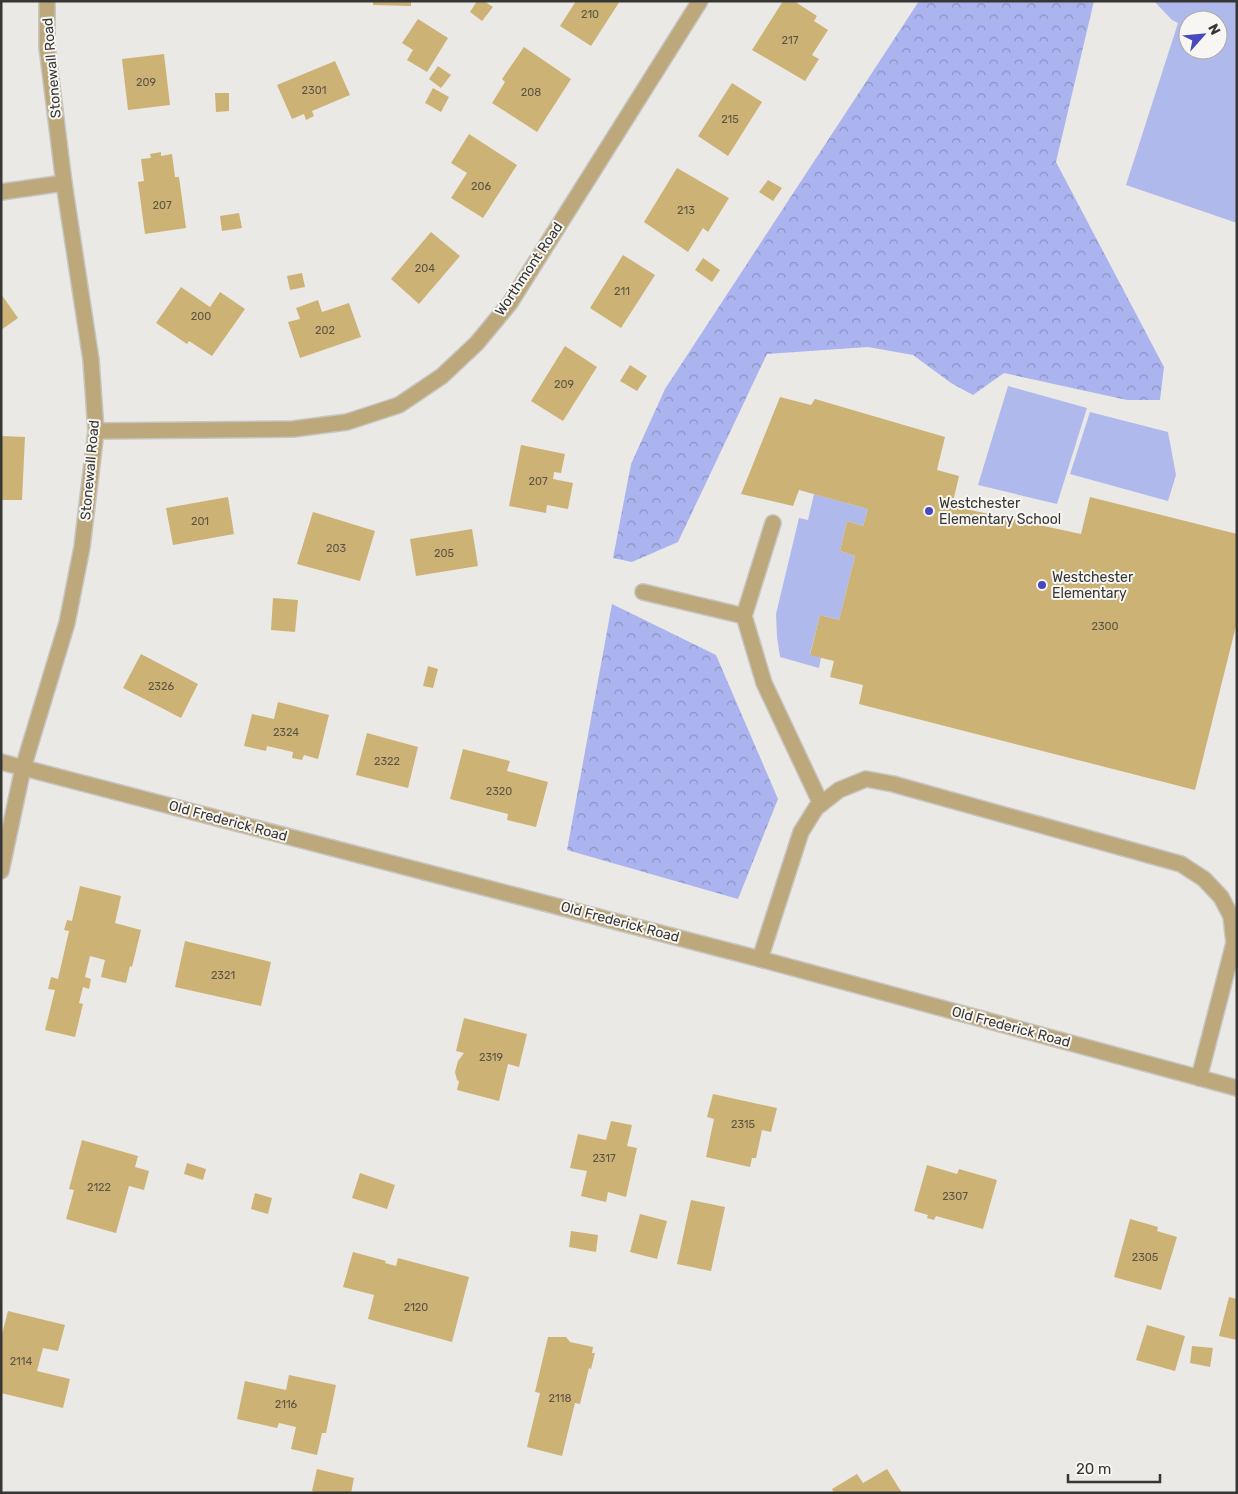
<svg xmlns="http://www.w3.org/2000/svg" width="1238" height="1494" font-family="Rubik,sans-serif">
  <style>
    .forest { fill: url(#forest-crowns) }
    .green { fill: #b0b9eb; fill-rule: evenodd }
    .building { fill: #cdb276 }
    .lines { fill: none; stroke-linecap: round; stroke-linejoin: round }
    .minor-casing { stroke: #c7c5c2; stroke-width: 18 }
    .minor { stroke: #bda87c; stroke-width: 15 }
    .poi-dot { fill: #4949bf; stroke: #f8f6f2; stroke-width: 2 }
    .labels { text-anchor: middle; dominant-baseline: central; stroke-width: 4; stroke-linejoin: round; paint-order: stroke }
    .number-label { font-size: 11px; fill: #5c5544 }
    .street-label { font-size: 14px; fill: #363634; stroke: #f8f6f2 }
    .poi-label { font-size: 14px; fill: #363634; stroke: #f8f6f2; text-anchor: start }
  </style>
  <defs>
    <pattern id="forest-crowns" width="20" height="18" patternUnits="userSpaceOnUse" patternTransform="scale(1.25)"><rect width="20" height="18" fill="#abb4ef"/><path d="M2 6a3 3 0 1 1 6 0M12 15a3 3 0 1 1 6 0" fill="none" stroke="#8c93c2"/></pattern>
  </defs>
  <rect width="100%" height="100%" fill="#ebe9e5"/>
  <!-- forest -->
  <g class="forest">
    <path d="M919 1H1094L1056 162 1164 367 1160 400H1127L1004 373 973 395 951 383 913 355 868 347 767 354 678 542 632 562 613 558 631 464 665 389Z"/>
    <path d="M612 604 716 655 778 799 738 899 567 850Z"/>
  </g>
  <!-- green -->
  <g class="green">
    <path d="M1154 1H1237V223L1126 185 1178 23 1172 20ZM1188 20H1218V50H1188Z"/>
    <path d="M1008 386 1087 408 1057 504 978 485Z"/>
    <path d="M1090 412 1168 432 1176 475 1168 501 1070 474Z"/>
    <path d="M814 494 868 509 863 526 847 521 840 551 855 556 839 620 820 615 810 654 821 657 819 668 780 657 777 637 776 614 799 518 808 520Z"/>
  </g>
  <!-- building -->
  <g class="building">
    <path d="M373 1H411V6L373 5Z"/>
    <path d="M477 1H484L493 7 482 21 470 12Z"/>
    <path d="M576 1H620L591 46 560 26Z"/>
    <path d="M783 1H794L817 16 814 21 828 30 812 55 819 59 805 81 752 50Z"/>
    <path d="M418 19 448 38 427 72 407 60 413 50 402 43Z"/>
    <path d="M524 47 571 79 537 132 492 103 505 82 502 79Z"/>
    <path d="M164 54 170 105 128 110 122 59Z"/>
    <path d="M335 61 350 95 312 111 314 116 306 120 304 114 292 119 277 85Z"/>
    <path d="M438 66 451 75 441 88 429 79Z"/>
    <path d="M732 83 762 102 728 156 698 136Z"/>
    <path d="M433 88 449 97 441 112 425 103Z"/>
    <path d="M215 93H229V111L216 112Z"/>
    <path d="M469 134 517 165 483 218 451 198 467 173 451 163Z"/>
    <path d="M161 152V156L172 154 175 177H179L186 228 145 234 138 182 144 181 141 159 151 158 150 154Z"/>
    <path d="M677 168 729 198 708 232 703 228 688 252 644 222Z"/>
    <path d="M768 180 782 188 773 201 759 192Z"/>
    <path d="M239 213 242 228 222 231 220 216Z"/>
    <path d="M431 232 460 256 419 304 391 279Z"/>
    <path d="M623 255 655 275 621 328 590 308Z"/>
    <path d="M703 258 720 270 712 282 695 270Z"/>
    <path d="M302 273 305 287 290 290 287 276Z"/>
    <path d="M181 287 210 307 220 292 245 309 212 356 189 341 187 344 156 323Z"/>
    <path d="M1 294 18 318 1 330Z"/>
    <path d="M318 300 322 312 349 303 361 337 300 358 288 322 300 319 296 308Z"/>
    <path d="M565 346 597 367 563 421 531 401Z"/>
    <path d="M630 365 647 376 637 391 620 381Z"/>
    <path d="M780 397 811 405 815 399 945 437 937 470 959 476 952 506 1081 534 1090 497 1237 534V622L1195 790 859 704 863 685 830 677 834 661 810 655 820 615 839 620 855 556 840 551 847 521 863 526 868 509 799 490 793 506 741 494Z"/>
    <path d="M1 436 25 437 22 500H1Z"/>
    <path d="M521 445 565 454 561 473 554 472 553 479 573 483 568 509 547 505 546 513 509 506Z"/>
    <path d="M228 497 234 534 173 545 166 508Z"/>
    <path d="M313 512 375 531 360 581 297 564Z"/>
    <path d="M472 529 478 566 416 576 410 539Z"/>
    <path d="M273 598 298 600 295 632 271 630Z"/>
    <path d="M141 654 198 684 181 718 123 688Z"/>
    <path d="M428 666 438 669 433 688 423 686Z"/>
    <path d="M278 702 329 715 318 759 304 755 302 760 292 758 293 752 267 746 266 751 244 746 252 714 274 719Z"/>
    <path d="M367 733 418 747 408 788 356 775Z"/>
    <path d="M463 749 510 761 507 771 548 782 536 827 507 820 508 814 450 799Z"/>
    <path d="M80 886 121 896 115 923 141 930 132 967 130 966 126 983 101 977 105 960 90 956 85 977 91 979 89 989 83 987 79 1003 83 1004 75 1037 45 1030 55 990 48 989 51 977 58 979 69 931 64 930 67 920 72 921Z"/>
    <path d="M185 941 271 962 261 1006 175 987Z"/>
    <path d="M464 1018 527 1034 519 1067 508 1064 499 1101 457 1090 459 1081 457 1080 455 1072 458 1061 464 1053 456 1051Z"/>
    <path d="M713 1094 777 1108 771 1132 762 1130 756 1158H752L750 1167 706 1157 714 1119 707 1117Z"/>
    <path d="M611 1121 632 1125 627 1146 637 1148 626 1197 608 1192 606 1202 581 1196 587 1171 570 1168 578 1134 606 1140Z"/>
    <path d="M82 1140 138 1156 135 1167 149 1171 144 1190 129 1186 116 1233 66 1219 74 1190 69 1189Z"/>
    <path d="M187 1163 206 1169 203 1180 184 1174Z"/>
    <path d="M927 1165 957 1174 959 1169 997 1180 983 1229 936 1216 934 1220 927 1218 928 1215 914 1211Z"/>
    <path d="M360 1173 395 1185 387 1209 352 1198Z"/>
    <path d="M255 1193 272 1198 268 1214 251 1209Z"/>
    <path d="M691 1200 725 1207 711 1271 677 1264Z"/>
    <path d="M640 1214 667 1221 657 1259 630 1252Z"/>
    <path d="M1130 1219 1158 1227 1157 1231 1177 1237 1161 1290 1114 1277Z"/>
    <path d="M571 1231 598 1235 596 1252 569 1247Z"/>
    <path d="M353 1252 386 1261 385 1263 396 1266 398 1258 469 1277 452 1342 368 1319 374 1295 343 1287Z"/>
    <path d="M1229 1297 1237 1299V1340L1219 1336Z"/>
    <path d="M8 1311 65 1325 58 1351 43 1348 37 1371 70 1379 63 1408 1 1393V1338Z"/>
    <path d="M1147 1325 1185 1336 1175 1371 1136 1360Z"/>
    <path d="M548 1337H566L570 1342 593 1347 592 1353H595L591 1369 589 1368 580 1404 575 1403 562 1456 527 1447 540 1393 535 1392Z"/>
    <path d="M1192 1346 1213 1348 1210 1367 1190 1363Z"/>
    <path d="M289 1375 336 1385 326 1433H322L317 1455 291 1449 296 1427 279 1423 277 1428 237 1419 245 1381 286 1390Z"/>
    <path d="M317 1469 354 1478 351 1493H319L312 1491Z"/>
    <path d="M887 1469 902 1493H834L832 1489 857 1474 863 1483Z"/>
  </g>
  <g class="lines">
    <defs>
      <g id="minor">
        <path d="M1 192 64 183"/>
        <path d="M96 431 293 429 347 422 399 405 442 376 477 343 510 303 700 1"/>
        <path d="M773 523 744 616 764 683 821 804"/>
        <path d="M643 592 744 616"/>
        <path d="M1 762 760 959 1237 1088"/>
        <path d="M1 871 23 768 67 623 82 547 96 431 91 360 64 183 47 47V1"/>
        <path d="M760 959 801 832 816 808 839 790 866 779 893 784 1181 864 1204 879 1221 897 1231 916 1234 943 1199 1078"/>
      </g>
    </defs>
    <!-- minor casing -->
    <use href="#minor" class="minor-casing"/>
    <!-- minor -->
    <use href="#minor" class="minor"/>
  </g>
  <!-- markers -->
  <g class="poi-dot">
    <circle cx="929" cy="511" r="5"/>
    <circle cx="1042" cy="585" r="5"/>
  </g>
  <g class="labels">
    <!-- number labels -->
    <g class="number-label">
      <text x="590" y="14">210</text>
      <text x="790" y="40">217</text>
      <text x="146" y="82">209</text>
      <text x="314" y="90">2301</text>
      <text x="531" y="92">208</text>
      <text x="730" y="119">215</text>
      <text x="481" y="186">206</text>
      <text x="162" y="205">207</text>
      <text x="686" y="210">213</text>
      <text x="425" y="268">204</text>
      <text x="622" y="291">211</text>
      <text x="201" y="316">200</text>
      <text x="325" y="330">202</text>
      <text x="564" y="384">209</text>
      <text x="538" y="481">207</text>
      <text x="200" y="521">201</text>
      <text x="336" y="548">203</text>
      <text x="444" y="553">205</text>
      <text x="1105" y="626">2300</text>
      <text x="161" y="686">2326</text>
      <text x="286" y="732">2324</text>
      <text x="387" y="761">2322</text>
      <text x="499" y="791">2320</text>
      <text x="223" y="975">2321</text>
      <text x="491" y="1057">2319</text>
      <text x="743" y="1124">2315</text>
      <text x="604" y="1158">2317</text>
      <text x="99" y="1187">2122</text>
      <text x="955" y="1196">2307</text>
      <text x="1145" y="1257">2305</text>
      <text x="416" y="1307">2120</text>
      <text x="21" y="1361">2114</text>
      <text x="560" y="1398">2118</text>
      <text x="286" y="1404">2116</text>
    </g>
    <!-- street labels -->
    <g class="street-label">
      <text transform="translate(52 68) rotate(-95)">Stonewall Road</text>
      <text transform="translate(529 269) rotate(-56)">Worthmont Road</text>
      <text transform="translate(90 470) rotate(-85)">Stonewall Road</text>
      <text transform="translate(228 821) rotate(15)">Old Frederick Road</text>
      <text transform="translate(620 922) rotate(15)">Old Frederick Road</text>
      <text transform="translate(1011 1027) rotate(15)">Old Frederick Road</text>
    </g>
    <!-- poi labels -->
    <g class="poi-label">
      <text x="939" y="503">Westchester<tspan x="939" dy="16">Elementary School</tspan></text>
      <text x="1052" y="577">Westchester<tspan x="1052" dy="16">Elementary</tspan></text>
    </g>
  </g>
  <!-- border -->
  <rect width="1238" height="1494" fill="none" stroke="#363634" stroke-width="5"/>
  <!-- north arrow -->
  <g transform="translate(1203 35) rotate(63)"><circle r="24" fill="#f8f6f2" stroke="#aaa9a6"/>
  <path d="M0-4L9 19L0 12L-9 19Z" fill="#4949bf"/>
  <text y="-8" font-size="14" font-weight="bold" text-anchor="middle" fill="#363634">N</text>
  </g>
  <!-- scale -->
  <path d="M1068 1474v8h92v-8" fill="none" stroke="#363634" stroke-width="2.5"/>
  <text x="1076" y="1474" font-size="15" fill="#363634" stroke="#f8f6f2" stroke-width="4" paint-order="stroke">20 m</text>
</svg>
